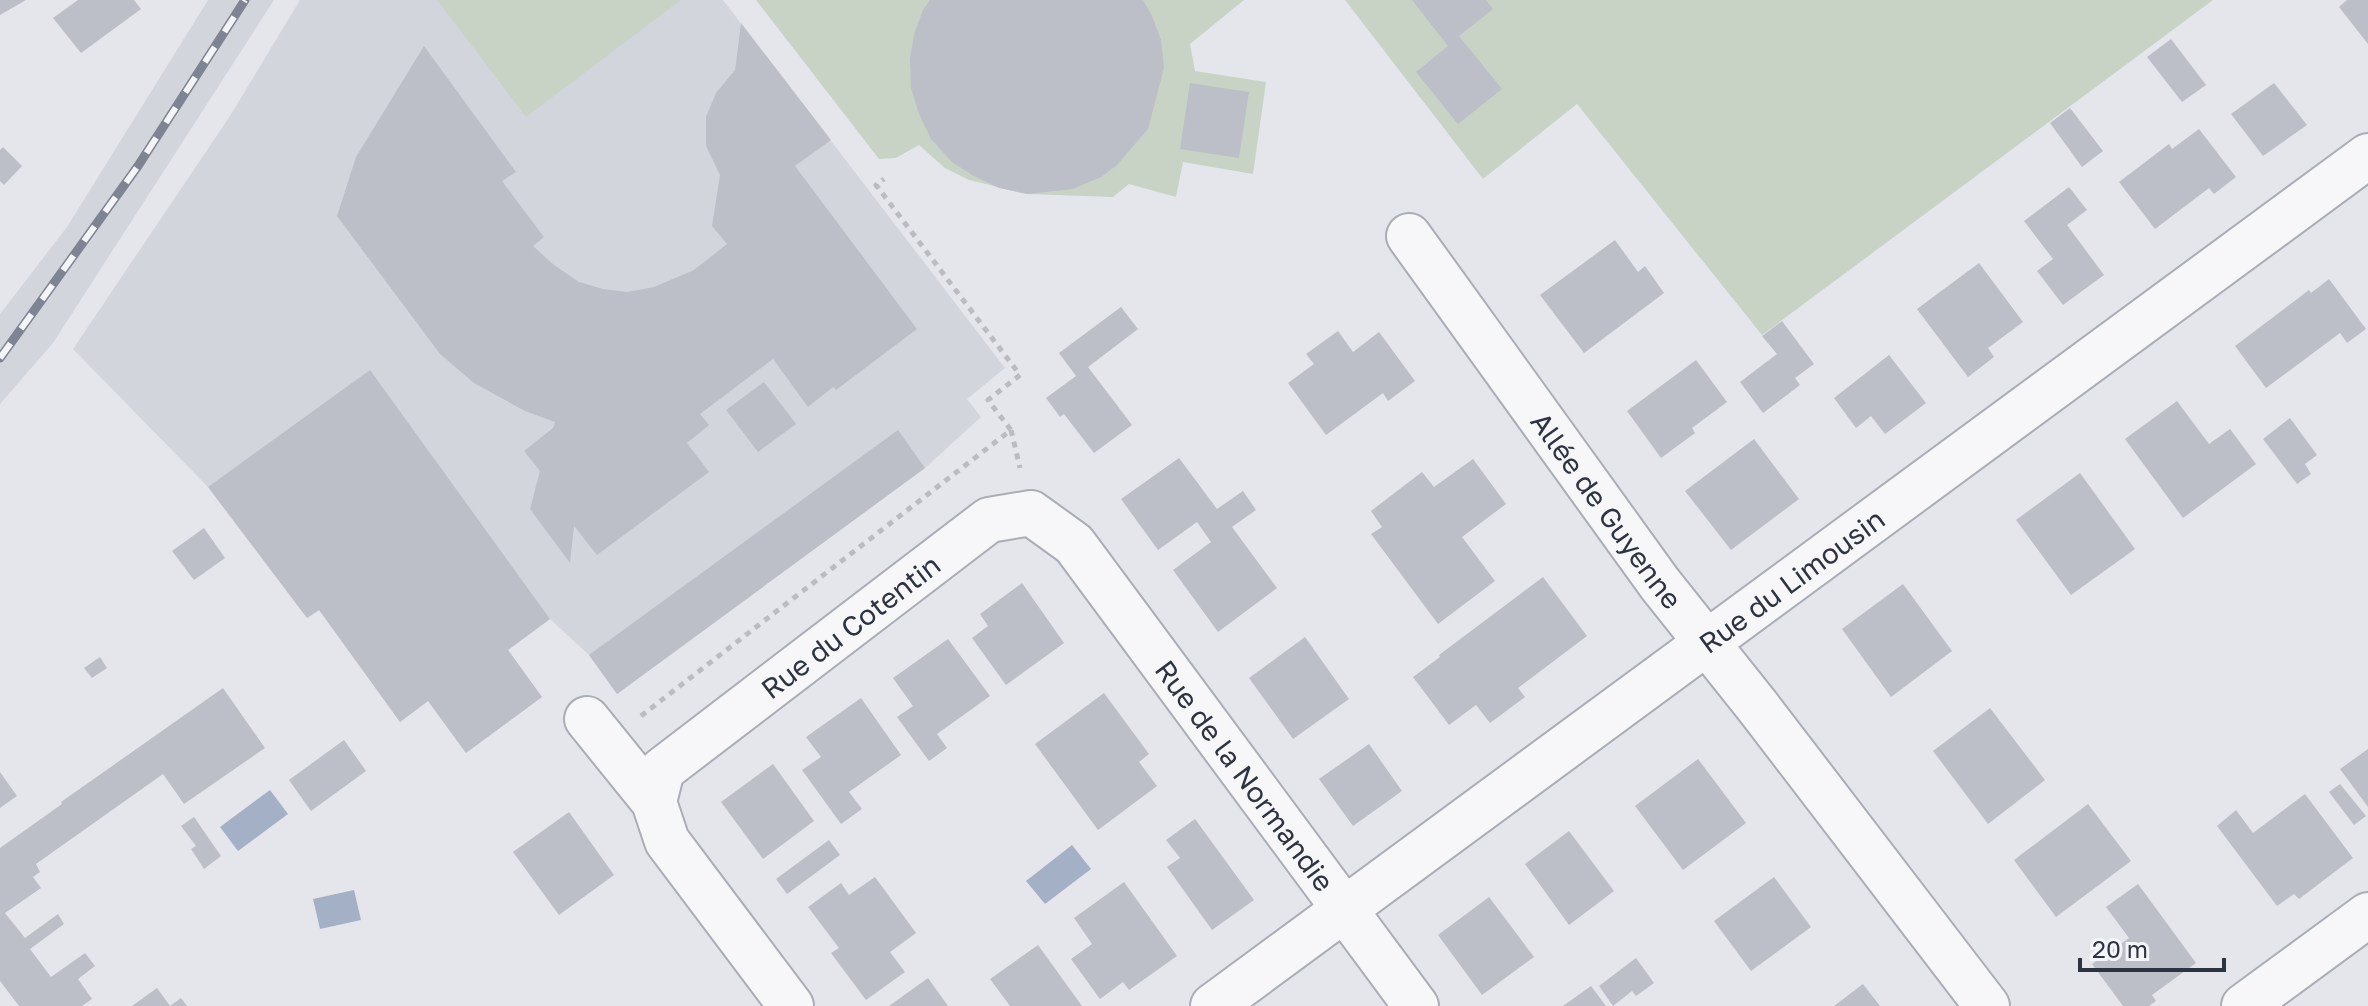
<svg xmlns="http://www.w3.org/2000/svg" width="2368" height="1006" font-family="'Golos Text',sans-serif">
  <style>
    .built { fill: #d3d5dc }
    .green { fill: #c8d3c6 }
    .water { fill: #a4b0c6 }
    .building { fill: #bcbfc7 }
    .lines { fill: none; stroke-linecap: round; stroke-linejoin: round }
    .minor-casing { stroke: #aaadb5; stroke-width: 48 }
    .path { stroke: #bbbcc2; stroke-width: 5; stroke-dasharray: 6 6; stroke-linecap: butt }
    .minor { stroke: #f7f7f9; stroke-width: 44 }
    .rail-casing { stroke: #7f8492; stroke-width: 9 }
    .rail { stroke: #f4f5f8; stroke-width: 6; stroke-dasharray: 18; stroke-linecap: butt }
    .labels { text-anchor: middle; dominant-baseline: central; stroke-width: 6; stroke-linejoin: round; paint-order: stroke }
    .street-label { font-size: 28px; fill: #2e3341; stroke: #f4f5f8 }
  </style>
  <rect width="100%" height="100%" fill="#e4e6eb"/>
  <!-- built -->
  <g class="built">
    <path d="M208 0H274L53 343 0 404V314L67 227Z"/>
    <path d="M300 0H723L1005 368 967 399 981 417 925 468 617 694 589 655 550 619 508 650 542 697 466 753 428 701 400 722 320 610 307 618 208 487 73 349 230 116Z"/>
  </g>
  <!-- green -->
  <g class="green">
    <path d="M437 0H681L526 117Z"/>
    <path d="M756 0H1244L1190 44 1195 71 1266 82 1253 174 1183 162 1176 197 1129 184 1113 197 1027 194 969 180 945 168 919 145 896 158 879 159Z"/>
    <path d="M1345 0H2213L1762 335 1577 104 1483 179Z"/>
  </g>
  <!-- water -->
  <g class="water">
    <path d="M270 790 288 814 238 851 220 827Z"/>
    <path d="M1072 845 1091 869 1045 904 1026 881Z"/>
    <path d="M354 890 361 920 320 929 313 899Z"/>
  </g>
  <!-- building -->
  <g class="building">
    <path d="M0 0H26L0 15Z"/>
    <path d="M78 0H134L141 9 81 53 53 18Z"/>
    <path d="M930 0H1143L1152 16 1161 40 1164 68 1148 129 1117 165 1101 177 1073 189 1027 194 999 188 972 175 952 162 931 139 919 114 911 88 910 59 914 34 923 10Z"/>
    <path d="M1412 0H1486L1493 9 1459 36 1502 89 1458 124 1416 72 1448 46Z"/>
    <path d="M2347 0H2368V44L2339 7Z"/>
    <path d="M741 23 831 140 795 166 917 329 836 390 833 387 808 407 773 359 700 414 709 425 687 443 709 472 597 555 574 526 570 563 530 509 540 471 524 451 553 428 555 422 525 411 474 383 440 354 337 216 356 157 424 46 516 172 502 181 544 237 533 246 554 265 579 282 603 289 627 292 654 287 694 270 727 244 712 226 720 175 706 146V117L716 93 735 70Z"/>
    <path d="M2171 39 2206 85 2182 102 2147 57Z"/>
    <path d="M1190 83 1249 92 1239 158 1180 149Z"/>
    <path d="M2274 83 2307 125 2263 156 2231 114Z"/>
    <path d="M2070 108 2103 151 2082 167 2050 123Z"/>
    <path d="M2199 129 2236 177 2214 194 2209 188 2155 229 2119 182 2169 144 2172 149Z"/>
    <path d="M3 147 22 166 4 185 0 181V150Z"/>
    <path d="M2069 187 2087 210 2067 225 2104 275 2063 305 2037 271 2053 259 2024 221Z"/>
    <path d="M1615 240 1638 272 1645 266 1664 293 1584 353 1540 295Z"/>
    <path d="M1979 263 2023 322 1988 348 1994 357 1968 377 1917 309Z"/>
    <path d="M2329 279 2366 329 2347 343 2340 333 2266 388 2235 346 2309 290 2311 293Z"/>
    <path d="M1121 307 1138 329 1088 367 1132 425 1094 453 1064 414 1060 417 1046 398 1076 376 1059 353Z"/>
    <path d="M1782 321 1814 364 1795 378 1800 385 1763 413 1740 382 1777 354 1762 336Z"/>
    <path d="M1338 331 1353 352 1379 332 1415 381 1388 401 1383 393 1326 435 1288 383 1314 364 1306 354Z"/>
    <path d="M1889 355 1926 403 1885 434 1871 416 1856 428 1834 398Z"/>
    <path d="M1696 360 1727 402 1692 428 1695 433 1661 458 1627 411Z"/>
    <path d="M370 370 550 619 508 650 542 697 466 753 428 701 400 722 319 610 307 618 208 487Z"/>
    <path d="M764 382 796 424 758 452 726 410Z"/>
    <path d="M2177 401 2209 444 2230 429 2256 464 2183 518 2125 439Z"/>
    <path d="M2290 418 2317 455 2305 464 2311 474 2297 484 2263 439Z"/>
    <path d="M898 430 925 468 617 694 589 655Z"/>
    <path d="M1754 439 1799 499 1731 550 1685 491Z"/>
    <path d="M1179 458 1217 509 1243 491 1256 510 1232 527 1277 588 1218 632 1173 570 1211 542 1197 522 1158 550 1121 499Z"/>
    <path d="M1473 459 1506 504 1462 537 1495 581 1438 624 1371 534 1382 527 1371 511 1422 472 1434 487Z"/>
    <path d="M2080 473 2135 549 2071 595 2016 520Z"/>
    <path d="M204 528 225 558 194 580 172 551Z"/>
    <path d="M1543 577 1587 636 1518 688 1525 697 1490 723 1476 705 1449 725 1413 677 1440 657 1439 655Z"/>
    <path d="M1022 583 1064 643 1006 685 972 638 988 626 980 614Z"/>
    <path d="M1903 584 1952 651 1891 697 1842 629Z"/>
    <path d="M1305 637 1349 699 1293 739 1249 678Z"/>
    <path d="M948 639 990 696 937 734 947 748 929 761 897 717 913 706 893 678Z"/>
    <path d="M100 657 107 668 92 678 84 668Z"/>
    <path d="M223 688 265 748 184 804 163 774 36 864 40 872 33 877 41 888 5 913 25 938 58 914 64 924 30 949 51 977 85 953 95 966 78 979 92 999 82 1006H19L0 981V848L62 804 61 802Z"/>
    <path d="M1104 693 1149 754 1139 762 1157 786 1098 830 1035 744Z"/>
    <path d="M861 698 901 755 849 792 862 809 841 824 802 770 821 757 806 737Z"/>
    <path d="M1990 708 2045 780 1988 824 1933 751Z"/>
    <path d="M344 740 366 771 311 811 289 780Z"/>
    <path d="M1369 744 1402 791 1353 826 1319 779Z"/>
    <path d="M2368 749V807L2340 769Z"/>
    <path d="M1698 759 1746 823 1683 870 1635 806Z"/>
    <path d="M773 764 814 821 763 859 721 802Z"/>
    <path d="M0 772 17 796 0 808Z"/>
    <path d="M2340 784 2366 816 2354 825 2329 792Z"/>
    <path d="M2305 794 2353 858 2299 899 2294 894 2277 906 2217 826 2236 810 2253 833Z"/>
    <path d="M2088 804 2131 861 2056 917 2014 860Z"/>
    <path d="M569 812 614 875 559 915 513 852Z"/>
    <path d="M194 817 221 856 204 869 191 849 196 846 181 826Z"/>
    <path d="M1195 819 1254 900 1212 930 1167 867 1180 858 1166 840Z"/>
    <path d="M1569 831 1614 891 1569 925 1525 864Z"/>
    <path d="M829 840 840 855 787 894 776 879Z"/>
    <path d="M875 877 916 933 890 952 905 972 866 1000 831 953 839 948 808 907 841 883 849 895Z"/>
    <path d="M1774 877 1811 927 1751 971 1714 921Z"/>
    <path d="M1124 882 1177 956 1129 990 1123 982 1100 999 1071 959 1092 944 1074 918Z"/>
    <path d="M2138 884 2196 963 2152 995 2156 1001 2149 1006H2123L2092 964 2129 938 2106 907Z"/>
    <path d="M1489 897 1534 957 1482 995 1438 935Z"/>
    <path d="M1038 945 1082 1006H1010L990 979Z"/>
    <path d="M1636 958 1654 983 1636 996 1632 991 1613 1006 1599 986Z"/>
    <path d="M928 978 948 1006H889Z"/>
    <path d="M1863 984 1880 1006H1834Z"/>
    <path d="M1591 986 1606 1006H1563Z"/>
    <path d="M157 988 170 1006 181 998 187 1006H132Z"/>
  </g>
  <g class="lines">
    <defs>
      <g id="minor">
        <path id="s1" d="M1409 236 1660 584 1758 707 1987 1006"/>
        <path d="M587 719 654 802 667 841 791 1006"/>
        <path id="s2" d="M654 802 662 770 989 520 1031 513 1074 544 1416 1006"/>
        <path id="s3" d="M1213 1006 2368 156"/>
        <path d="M2244 1006 2368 915"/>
      </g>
    </defs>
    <!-- minor casing -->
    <use href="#minor" class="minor-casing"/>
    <!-- path -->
    <g class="path">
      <path d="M1011 430 1020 468"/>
      <path d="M641 716 1011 430 988 400 1020 375 876 185 884 179"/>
    </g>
    <!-- minor -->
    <use href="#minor" class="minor"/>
    <defs>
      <path id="rail" d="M0 358 138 166 245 0"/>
    </defs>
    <!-- rail casing -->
    <use href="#rail" class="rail-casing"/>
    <!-- rail -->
    <use href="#rail" class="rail"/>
  </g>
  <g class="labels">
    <!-- street labels -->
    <g class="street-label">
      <text stroke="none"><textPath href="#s1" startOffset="338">Allée de Guyenne</textPath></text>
      <text stroke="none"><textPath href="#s3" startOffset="718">Rue du Limousin</textPath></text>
      <text stroke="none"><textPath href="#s2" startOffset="270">Rue du Cotentin</textPath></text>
      <text stroke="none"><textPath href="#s2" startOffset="828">Rue de la Normandie</textPath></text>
    </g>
  </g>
  <!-- scale -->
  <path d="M2080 958v12h144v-12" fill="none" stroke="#2e3341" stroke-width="4"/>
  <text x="2092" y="958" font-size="24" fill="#2e3341" stroke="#f4f5f8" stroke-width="6" paint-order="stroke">20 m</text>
</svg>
